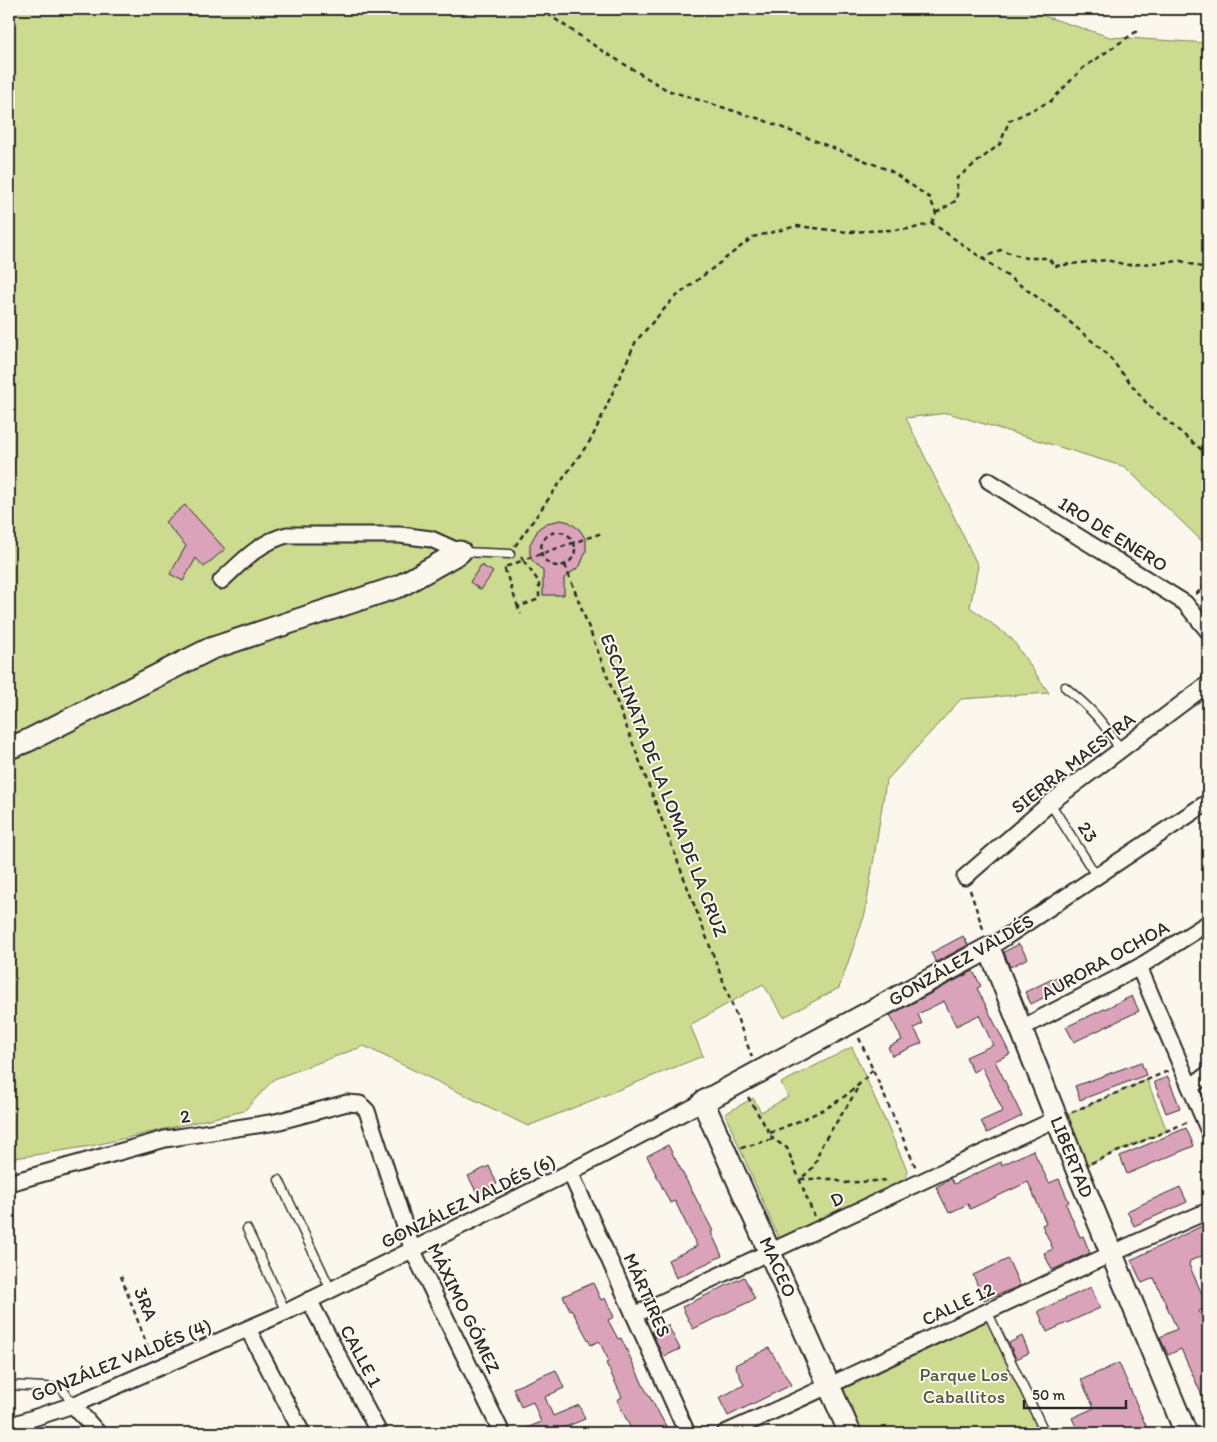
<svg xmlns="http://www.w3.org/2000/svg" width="1217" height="1442" font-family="Itim,sans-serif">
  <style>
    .green { fill: #ccdb8f; stroke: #7c835d }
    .building { fill: #daa3b9; stroke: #2b2b2b }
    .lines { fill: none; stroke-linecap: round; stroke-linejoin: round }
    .lane-casing { stroke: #2b2b2b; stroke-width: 11 }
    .street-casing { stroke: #2b2b2b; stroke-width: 19 }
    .secondary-casing { stroke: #2b2b2b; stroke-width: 25 }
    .path { stroke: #2b2b2b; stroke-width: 2.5; stroke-dasharray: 5 4; stroke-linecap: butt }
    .lane { stroke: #fbf7ec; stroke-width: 8 }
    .street { stroke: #fbf7ec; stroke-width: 15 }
    .secondary { stroke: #fbf7ec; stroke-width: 21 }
    .labels { text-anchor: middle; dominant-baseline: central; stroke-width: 4; stroke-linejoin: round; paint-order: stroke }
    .street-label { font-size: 19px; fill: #2b2b2b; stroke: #fbf7ec }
    .park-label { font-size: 19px; fill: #535744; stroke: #fbf7ec }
  </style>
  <rect width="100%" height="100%" fill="#fbf7ec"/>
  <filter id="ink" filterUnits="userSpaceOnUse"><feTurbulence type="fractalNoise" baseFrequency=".02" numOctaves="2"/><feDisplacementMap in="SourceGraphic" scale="10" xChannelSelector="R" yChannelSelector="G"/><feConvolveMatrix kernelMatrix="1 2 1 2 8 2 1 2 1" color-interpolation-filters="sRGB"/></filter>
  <g filter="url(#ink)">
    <!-- green -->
    <g class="green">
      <path d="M9 9H1022L1110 37 1208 43V547L1125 467 948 413 906 418 978 566 970 607 1012 639 1049 693 961 699 886 781 865 914 839 988 784 1017 763 984 690 1025 703 1056 528 1126 364 1046 274 1079 244 1111 91 1146 9 1159Z"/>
      <path d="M852 1047 908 1172 902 1187 779 1239 725 1114 753 1098 761 1112 788 1097 781 1083Z"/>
      <path d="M1147 1080 1167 1131 1084 1166 1063 1116Z"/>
      <path d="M988 1320 1040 1433H861L843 1387Z"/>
    </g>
    <!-- building -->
    <g class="building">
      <path d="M185 505 225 549 204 567 196 558 183 581 170 574 186 546 165 522Z"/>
      <path d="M561 520 569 522 580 530 586 540V551L580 566 564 578V595H543V571L530 558V544L539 528 547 523Z"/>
      <path d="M481 565 493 572 481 590 470 582Z"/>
      <path d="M963 936 968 945 936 962 931 953Z"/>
      <path d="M1019 944 1028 958 1010 967 1004 952Z"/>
      <path d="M973 971 981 986 977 988 1010 1054 995 1061 1022 1116 987 1133 981 1121 1003 1111 982 1067 973 1072 966 1057 993 1045 979 1015 956 1026 944 1001 918 1014 922 1024 914 1028 922 1043 892 1056 888 1047 902 1040 890 1015Z"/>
      <path d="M1061 975 1067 986 1031 1004 1025 992Z"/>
      <path d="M1132 996 1139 1011 1074 1042 1066 1027Z"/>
      <path d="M1141 1062 1146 1075 1080 1100 1075 1086Z"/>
      <path d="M1168 1077 1180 1108 1166 1113 1154 1082Z"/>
      <path d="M1186 1128 1194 1146 1127 1174 1120 1156Z"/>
      <path d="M668 1145 713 1231 711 1232 722 1256 676 1278 668 1260 697 1246 675 1201 670 1203 647 1156Z"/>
      <path d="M1033 1150 1049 1183 1059 1179 1069 1202 1066 1204 1080 1237 1083 1236 1090 1253 1052 1270 1044 1253 1053 1249 1042 1225 1046 1223 1028 1182 970 1209 968 1204 949 1213 936 1187 951 1179 954 1184 1001 1162 1002 1165Z"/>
      <path d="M489 1166 497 1184 477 1193 468 1176Z"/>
      <path d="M1180 1187 1187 1202 1134 1226 1127 1211Z"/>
      <path d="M1208 1223V1253L1190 1261 1189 1265 1208 1307 1199 1311 1208 1331V1409L1181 1349 1168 1355 1162 1342 1160 1337 1177 1329 1154 1278 1142 1283 1131 1260Z"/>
      <path d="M1008 1259 1020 1286 984 1300 973 1275Z"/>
      <path d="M744 1277 755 1299 693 1329 682 1307Z"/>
      <path d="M593 1283 601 1300 605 1298 614 1317 608 1320 618 1339 621 1338 644 1387 670 1433H633L617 1400 622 1397 606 1363 609 1361 599 1341 591 1345 571 1309 570 1310 563 1296Z"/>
      <path d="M1091 1287 1100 1308 1047 1332 1038 1311Z"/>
      <path d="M668 1325 680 1349 663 1357 652 1332Z"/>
      <path d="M1022 1336 1029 1353 1016 1359 1009 1343Z"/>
      <path d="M769 1348 791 1385 728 1416 719 1398 744 1385 735 1365Z"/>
      <path d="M1119 1363 1149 1433H1079L1072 1418 1094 1408 1081 1380Z"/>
      <path d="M556 1370 564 1388 545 1397 553 1416 579 1405 585 1419 551 1433H515L541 1422 533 1402 521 1407 513 1388Z"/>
    </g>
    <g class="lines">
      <defs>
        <g id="lane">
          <path d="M462 552 510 554"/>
          <path d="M1065 687C1088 706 1106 723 1120 751"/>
          <path d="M1050 803 1097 877"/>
          <path d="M279 1180 331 1290"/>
          <path d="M247 1229 286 1312"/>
          <path d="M988 1313 1045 1433"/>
          <path d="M9 1385 62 1388 73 1405"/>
        </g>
        <g id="street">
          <path d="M989 481 1185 603 1208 631"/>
          <path d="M221 581C242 562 259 542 287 535H400L431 539 460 552"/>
          <path d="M965 877 1050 803 1208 684"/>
          <path d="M989 948 1208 802"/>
          <path d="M1139 967 1208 1129"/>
          <path d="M1020 1029 1139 967 1208 923"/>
          <path d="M1190 1087 1208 1074"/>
          <path d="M570 1172 687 1433"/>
          <path d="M9 1183 165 1139 276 1122 347 1103 360 1104 367 1111 413 1251 502 1433"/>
          <path d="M309 1300 378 1431 373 1433"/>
          <path d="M634 1315 1056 1119"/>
          <path d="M248 1329 302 1433"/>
          <path d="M73 1405 98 1433"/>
          <path d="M9 1426 73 1405 286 1312 570 1172 703 1102"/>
          <path d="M725 1433C887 1361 1045 1281 1208 1211"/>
        </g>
        <g id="secondary">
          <path d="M9 748 27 741 210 649 400 586 460 552"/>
          <path d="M850 1433 703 1102 989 948 1077 1170 1186 1433"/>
        </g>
      </defs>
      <!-- lane casing -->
      <use href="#lane" class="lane-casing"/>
      <!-- street casing -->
      <use href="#street" class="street-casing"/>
      <!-- secondary casing -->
      <use href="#secondary" class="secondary-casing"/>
      <!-- path -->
      <g class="path">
        <path d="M540 9 601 50 667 90 763 120 891 171 930 198 936 213 932 223"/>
        <path d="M936 213 957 200V178L1000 144 1009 121 1051 101 1083 68 1137 31"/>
        <path d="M981 259 1000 250 1026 258H1048L1055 266 1106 260 1128 265 1181 261 1208 269"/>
        <circle cx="558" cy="549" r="17"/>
        <path d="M515 546 592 438 636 341 673 299 753 237 797 226 848 232 911 229 932 223 1057 311 1106 353 1148 405 1208 455"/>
        <path d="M521 556 523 560 602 533"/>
        <path d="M516 563 523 560 539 582V599L518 607 521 614"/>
        <path d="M511 565 504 567 518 607"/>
        <path d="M565 565 752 1057"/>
        <path d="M1196 594 1208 584"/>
        <path d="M970 890 984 932"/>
        <path d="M859 1038 916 1168"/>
        <path d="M857 1089C848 1106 837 1121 826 1138 813 1157 823 1162 800 1179H833L844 1183 889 1180"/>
        <path d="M748 1097 773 1139 787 1148 814 1216"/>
        <path d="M1072 1112 1168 1071"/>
        <path d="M770 1133C812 1115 843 1106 873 1069"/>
        <path d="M741 1148 773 1139"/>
        <path d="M1091 1163 1190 1121"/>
        <path d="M121 1276 151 1356"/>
      </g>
      <!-- lane -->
      <use href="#lane" class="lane"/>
      <!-- street -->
      <use href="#street" class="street"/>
      <!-- secondary -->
      <use href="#secondary" class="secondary"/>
    </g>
  </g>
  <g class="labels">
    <!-- street labels -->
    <g class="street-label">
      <text transform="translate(1113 534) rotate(32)">1RO DE ENERO</text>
      <text transform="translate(1073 763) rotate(-38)">SIERRA MAESTRA</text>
      <text transform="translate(664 785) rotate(69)">ESCALINATA DE LA LOMA DE LA CRUZ</text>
      <text transform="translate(1088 832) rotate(58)">23</text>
      <text transform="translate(961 960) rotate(-30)">GONZÁLEZ VALDÉS</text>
      <text transform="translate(1105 960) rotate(-29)">AURORA OCHOA</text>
      <text transform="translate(185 1116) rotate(-8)">2</text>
      <text transform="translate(1072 1157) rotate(68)">LIBERTAD</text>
      <text transform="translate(837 1199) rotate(-25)">D</text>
      <text transform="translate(468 1201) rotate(-26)">GONZÁLEZ VALDÉS (6)</text>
      <text transform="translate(778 1267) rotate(66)">MACEO</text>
      <text transform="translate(647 1295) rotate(66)">MÁRTIRES</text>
      <text transform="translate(146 1304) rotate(69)">3RA</text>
      <text transform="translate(958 1304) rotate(-25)">CALLE 12</text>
      <text transform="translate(464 1308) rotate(64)">MÁXIMO GÓMEZ</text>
      <text transform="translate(361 1356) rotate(62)">CALLE 1</text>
      <text transform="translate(121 1360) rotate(-22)">GONZÁLEZ VALDÉS (4)</text>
    </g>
    <!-- park labels -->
    <g class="park-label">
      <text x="964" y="1374">Parque Los<tspan x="964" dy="22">Caballitos</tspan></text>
    </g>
  </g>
  <!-- margin -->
  <rect width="1217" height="1442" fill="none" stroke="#fbf7ec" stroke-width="30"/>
  <rect x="15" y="15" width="1187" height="1412" fill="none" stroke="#2b2b2b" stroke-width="2" filter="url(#ink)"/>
  <!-- scale -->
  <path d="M1024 1400v8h102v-8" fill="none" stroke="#2b2b2b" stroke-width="2.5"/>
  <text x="1032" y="1400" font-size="15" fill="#2b2b2b" stroke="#fbf7ec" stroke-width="4" paint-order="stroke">50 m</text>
</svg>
